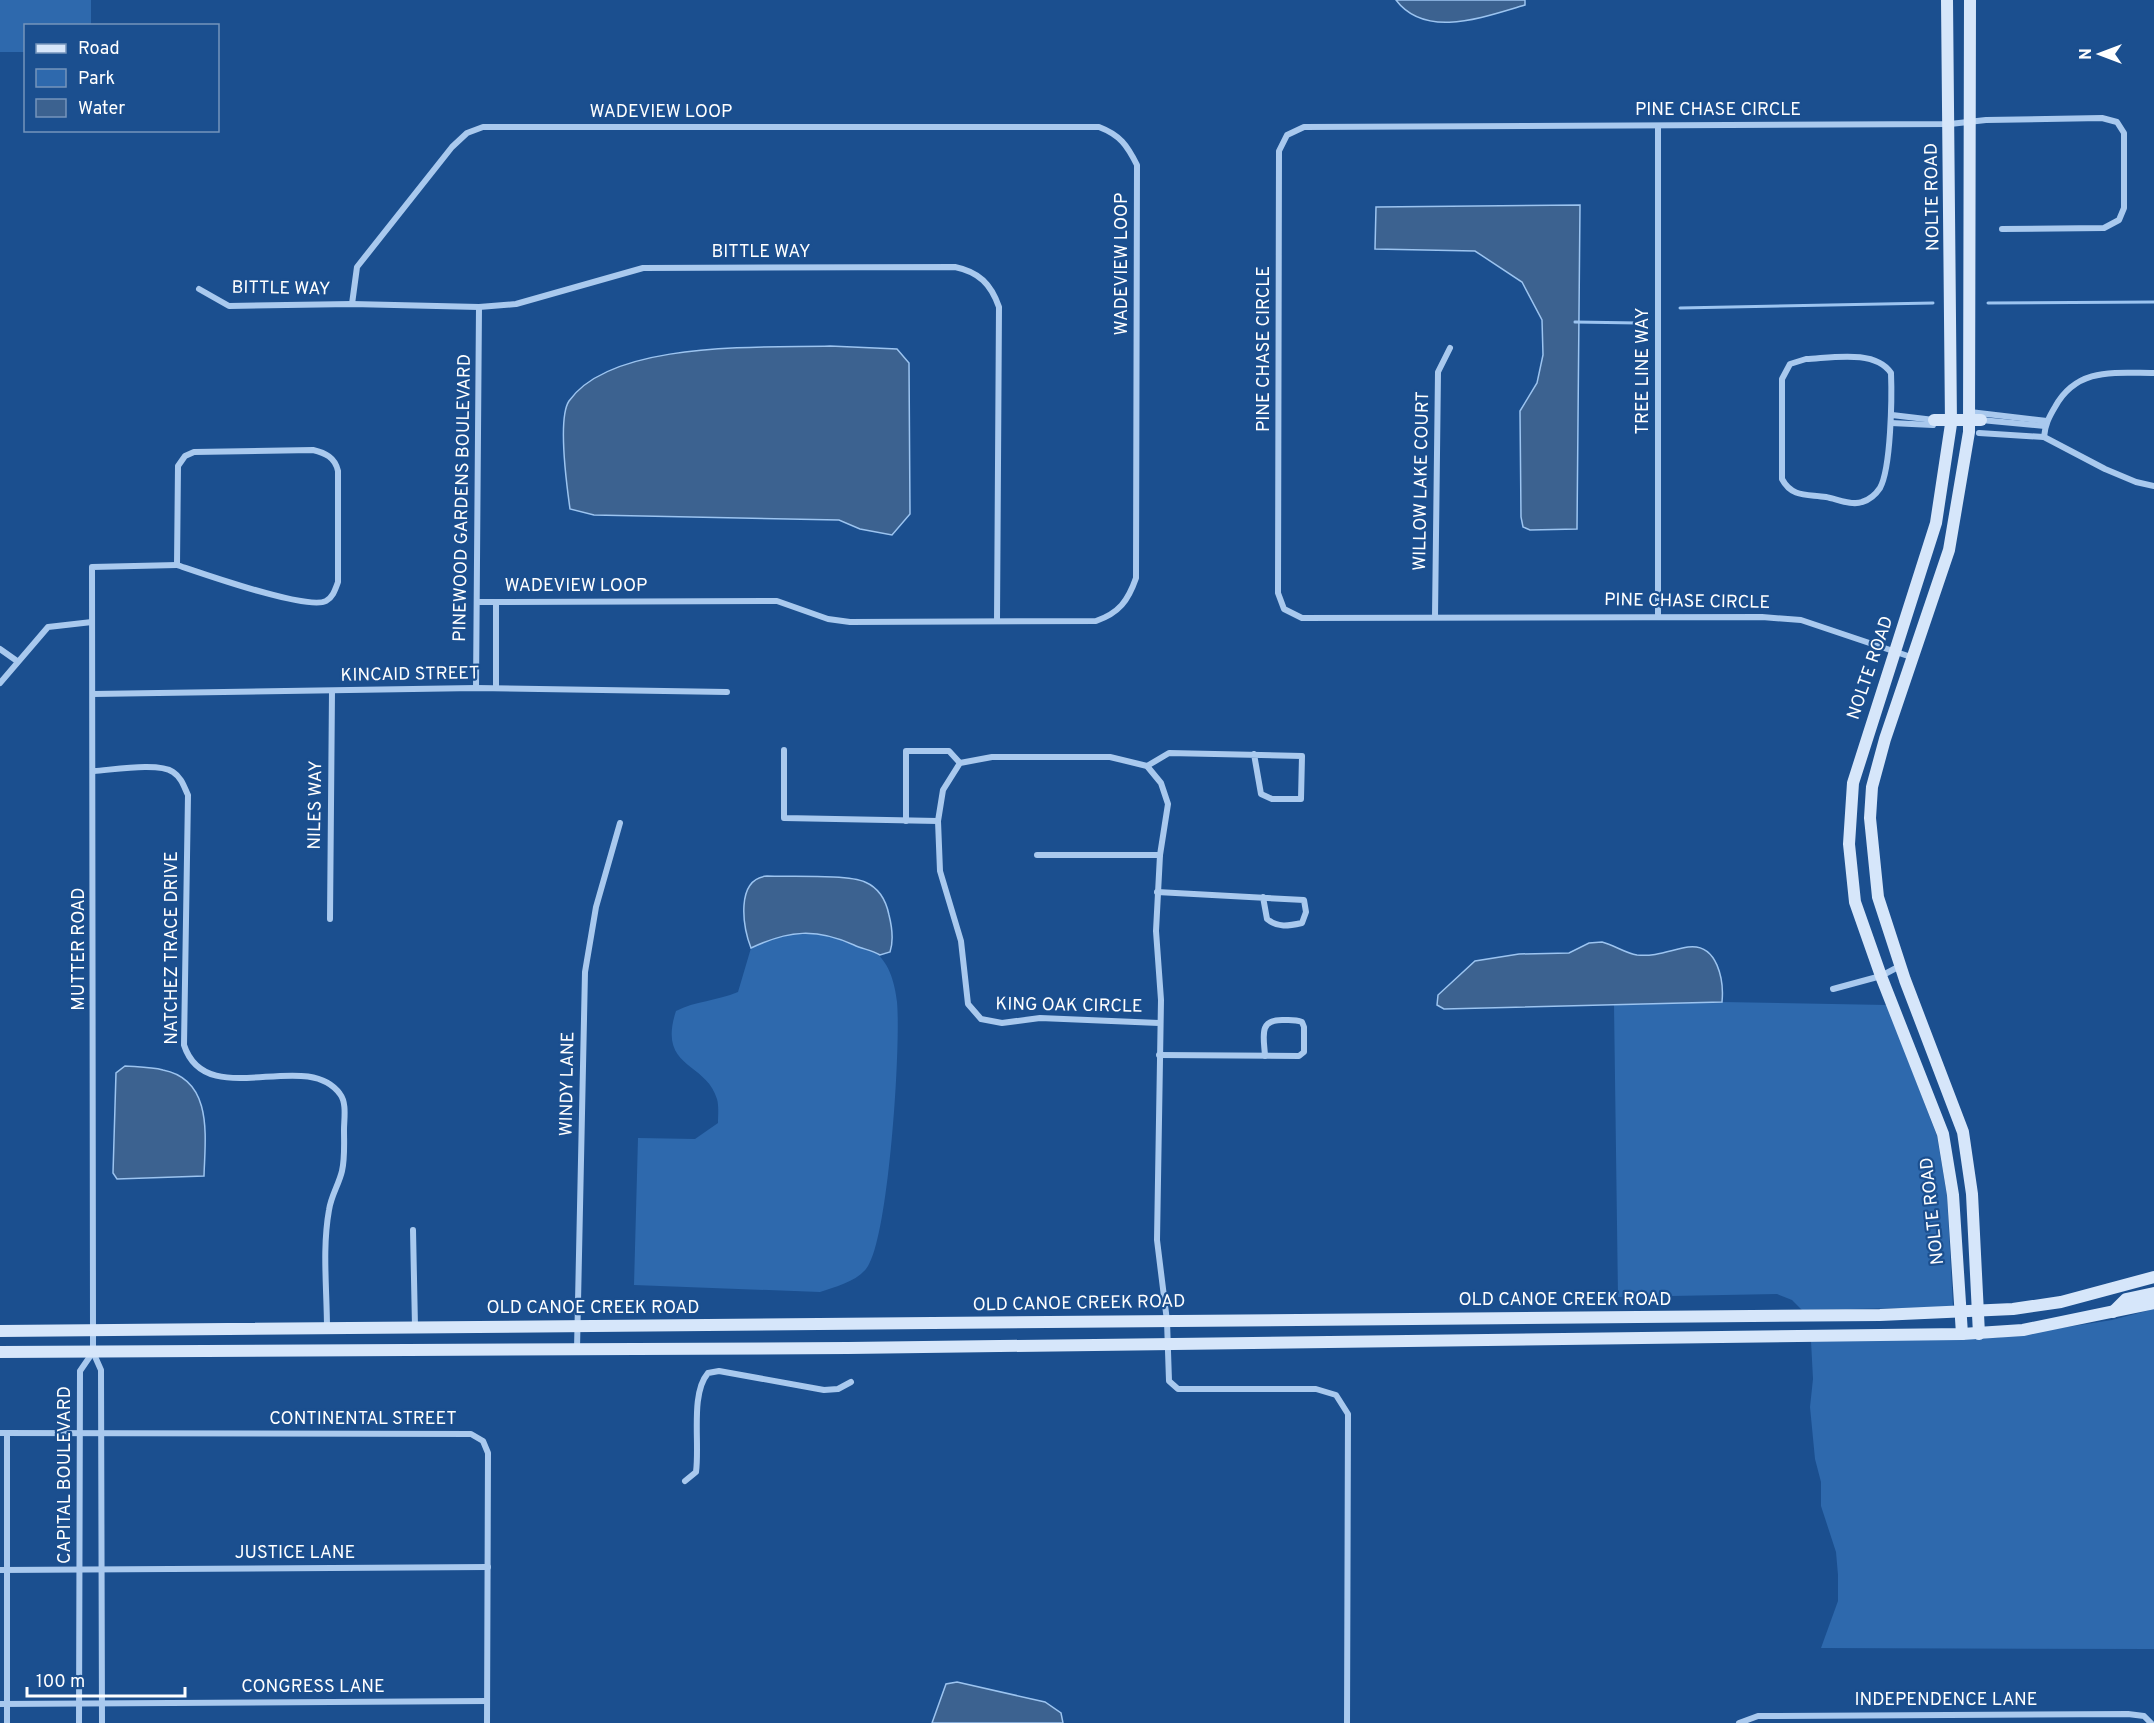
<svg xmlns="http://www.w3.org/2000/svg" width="2154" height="1723" font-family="Overpass,sans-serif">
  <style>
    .green { fill: #2e69ad }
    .water { fill: #3c6290; stroke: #9cc4f0; stroke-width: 1.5 }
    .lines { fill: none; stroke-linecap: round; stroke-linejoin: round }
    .stream { stroke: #9cc4f0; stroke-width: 3 }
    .street { stroke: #a9c9ee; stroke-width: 6 }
    .secondary { stroke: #d6e6fa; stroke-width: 12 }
    .labels { text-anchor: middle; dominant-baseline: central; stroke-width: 4.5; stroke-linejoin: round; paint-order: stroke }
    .street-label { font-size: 18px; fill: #fff; stroke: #1b4f8f }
  </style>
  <rect width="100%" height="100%" fill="#1b4f8f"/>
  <!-- green -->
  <g class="green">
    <path d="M0 0H91V25L26 26 25 52H0Z"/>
    <path d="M796 933 834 935 876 953C890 964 895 985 897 1002 901 1046 889 1233 868 1266 859 1281 835 1287 820 1292L634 1285 638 1138 695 1139 718 1123C718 1116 719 1106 717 1099 706 1061 657 1069 676 1011 695 1001 717 1001 738 992L751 948 772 938Z"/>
    <path d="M1722 1002 1887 1005 1937 1136 1947 1196 1953 1307 1802 1310 1792 1300 1777 1294 1618 1297 1614 1005Z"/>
    <path d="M2154 1309V1649L1821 1648 1838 1601V1575L1836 1552 1821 1506V1482L1815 1459 1810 1407 1813 1379 1811 1341 1996 1338 2112 1320Z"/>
  </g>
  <!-- water -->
  <g class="water">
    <path d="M1396 0H1525V5C1486 16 1426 40 1396 0Z"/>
    <path d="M1580 205 1577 529 1530 530 1523 527 1521 517 1520 411 1537 383 1543 355 1542 320 1522 282 1475 251 1375 249 1376 207Z"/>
    <path d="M830 346 897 349 909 363 910 514 892 535 860 529 839 520 594 515 570 509C567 487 557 419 569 401 612 340 762 348 830 346Z"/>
    <path d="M767 876C788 877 849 874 865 882 879 888 886 900 889 915 892 927 894 940 890 952L880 955C872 950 862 949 854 945 816 928 789 930 751 948 743 927 735 879 767 876Z"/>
    <path d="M1602 942C1614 945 1625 953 1637 955 1655 957 1671 950 1688 947 1718 943 1724 981 1722 1002L1444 1009 1437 1005 1438 995 1475 961 1519 954 1569 953 1589 943Z"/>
    <path d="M125 1066C138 1067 151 1067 163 1070 214 1080 205 1138 204 1176L117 1179 113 1173 116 1073Z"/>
    <path d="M957 1682 1045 1702 1061 1713 1063 1723H932L946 1684Z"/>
  </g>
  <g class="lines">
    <!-- stream -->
    <g class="stream">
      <path d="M1988 303 2154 302"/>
      <path d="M1680 308 1933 303"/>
      <path d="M1575 322 1638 323"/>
    </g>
    <!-- street -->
    <g class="street">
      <path d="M1658 126V616"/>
      <path d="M199 289 229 306 352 304 479 307 516 304 643 268 955 267C979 272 991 284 999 307L997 621"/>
      <path d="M352 304 357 267 452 147 467 133 483 127H1099C1120 135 1127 145 1137 165L1136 578C1128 601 1119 613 1096 621L850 622 828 619 777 601 477 602"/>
      <path d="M1806 359C1831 358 1875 349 1891 373 1892 398 1891 468 1880 488 1876 494 1869 500 1862 502 1852 506 1837 499 1826 497 1808 494 1792 498 1782 479V379L1790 364Z"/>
      <path d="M1970 412 2047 421"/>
      <path d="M1892 415 1934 420"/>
      <path d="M1981 420 2045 426"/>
      <path d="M1891 423 1933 425"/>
      <path d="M1979 433 2044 437 2105 469 2136 482 2154 486"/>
      <path d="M2044 437C2045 425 2049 417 2055 407 2077 367 2114 373 2154 373"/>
      <path d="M313 450C325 453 335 457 338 471V582C335 590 333 597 326 601 308 611 201 573 177 565L178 466 185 456 194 452Z"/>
      <path d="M1435 617 1438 372 1450 348"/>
      <path d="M0 649 17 661"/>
      <path d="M1914 658 1801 620 1762 617 1302 618 1284 609 1278 593 1279 151 1287 135 1304 127 1950 124 1986 120 2102 118 2117 122 2124 133V208L2119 220 2104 228 2002 229"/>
      <path d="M0 683 48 627 92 622"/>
      <path d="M476 688 479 307"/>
      <path d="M496 688V602"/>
      <path d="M93 694 476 688 727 692"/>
      <path d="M784 750V818L938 821"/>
      <path d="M1147 766 1169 753 1302 756 1301 799H1272L1261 794 1254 754"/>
      <path d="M94 771C112 770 159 762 173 772 182 778 184 787 188 795L184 1045C206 1113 306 1047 340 1094 347 1103 344 1119 344 1130 344 1143 345 1158 342 1171 339 1184 331 1196 329 1210 322 1249 327 1290 327 1329"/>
      <path d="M906 821V751H949L960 763"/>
      <path d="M1037 855H1160"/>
      <path d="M1157 892 1304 900 1306 912 1302 923C1288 926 1278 928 1267 919L1263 897"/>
      <path d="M330 919 332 691"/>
      <path d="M1833 989 1881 976 1900 966"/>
      <path d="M1159 1023 1040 1018 1002 1023 981 1019 968 1004 961 941 940 871 938 821 943 790 960 763 992 757H1110L1147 766 1161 783 1168 804 1160 855 1156 931 1161 1000 1157 1240 1167 1321 1169 1381 1178 1389H1316L1336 1395 1348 1414 1347 1723"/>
      <path d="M1159 1055 1299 1056 1304 1052V1027L1302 1022C1295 1019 1289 1020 1282 1020 1258 1020 1264 1037 1265 1056"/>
      <path d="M413 1230 415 1327"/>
      <path d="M577 1349 585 972 596 907 620 823"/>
      <path d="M0 1433 471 1434 483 1441 488 1453 487 1723"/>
      <path d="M7 1433V1723"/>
      <path d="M685 1481 696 1472C700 1443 690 1394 708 1373L719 1371 824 1390 838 1389 851 1382"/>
      <path d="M0 1570 488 1567"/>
      <path d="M0 1704 487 1701"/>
      <path d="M79 1723 80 1371 93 1352"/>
      <path d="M102 1723 101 1370 93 1352V1332L92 567 177 565"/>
      <path d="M1739 1723 1758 1716 2128 1714 2144 1716 2151 1723"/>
    </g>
    <!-- secondary -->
    <g class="secondary">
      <path d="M1947 0 1951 424 1936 523 1853 783 1849 844 1855 902 1881 976 1943 1134 1953 1195 1962 1334"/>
      <path d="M1970 0 1969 432 1949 550 1885 739 1872 787 1870 818 1878 897 1905 980 1963 1132 1972 1194 1979 1334"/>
      <path d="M1934 420H1981"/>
      <path d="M2113 1312 2126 1299 2154 1293"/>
      <path d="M0 1331 1880 1315 2013 1309 2061 1302 2154 1277"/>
      <path d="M0 1352 848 1348 1962 1334 2023 1330 2154 1303"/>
    </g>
  </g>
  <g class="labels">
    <!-- street labels -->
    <g class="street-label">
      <text x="1718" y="110">PINE CHASE CIRCLE</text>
      <text x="661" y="112">WADEVIEW LOOP</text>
      <text transform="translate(1933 197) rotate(-91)">NOLTE ROAD</text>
      <text x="761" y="252">BITTLE WAY</text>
      <text transform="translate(1122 264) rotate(-90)">WADEVIEW LOOP</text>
      <text transform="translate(281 289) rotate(1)">BITTLE WAY</text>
      <text transform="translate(1264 349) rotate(-90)">PINE CHASE CIRCLE</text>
      <text transform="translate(1643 371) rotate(-90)">TREE LINE WAY</text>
      <text transform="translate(1422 481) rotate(-89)">WILLOW LAKE COURT</text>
      <text transform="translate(463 498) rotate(-89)">PINEWOOD GARDENS BOULEVARD</text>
      <text x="576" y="586">WADEVIEW LOOP</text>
      <text transform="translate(1687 602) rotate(1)">PINE CHASE CIRCLE</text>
      <text transform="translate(1871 668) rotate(-71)">NOLTE ROAD</text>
      <text transform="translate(410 675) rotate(-1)">KINCAID STREET</text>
      <text transform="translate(316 805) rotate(-89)">NILES WAY</text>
      <text transform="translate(172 948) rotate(-90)">NATCHEZ TRACE DRIVE</text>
      <text transform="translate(79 949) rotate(-90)">MUTTER ROAD</text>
      <text transform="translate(1069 1006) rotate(1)">KING OAK CIRCLE</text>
      <text transform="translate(568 1084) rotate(-89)">WINDY LANE</text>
      <text transform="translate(1933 1211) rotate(-96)">NOLTE ROAD</text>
      <text x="1565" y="1300">OLD CANOE CREEK ROAD</text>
      <text transform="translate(1079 1304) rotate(-1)">OLD CANOE CREEK ROAD</text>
      <text x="593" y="1308">OLD CANOE CREEK ROAD</text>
      <text x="363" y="1419">CONTINENTAL STREET</text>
      <text transform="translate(65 1475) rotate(-90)">CAPITAL BOULEVARD</text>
      <text x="295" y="1553">JUSTICE LANE</text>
      <text x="313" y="1687">CONGRESS LANE</text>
      <text x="1946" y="1700">INDEPENDENCE LANE</text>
    </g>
  </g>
  <!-- legend -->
  <rect x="24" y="24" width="195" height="108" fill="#1b4f8f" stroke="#7695bc" stroke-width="1.5"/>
  <rect x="36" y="44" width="30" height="9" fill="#d6e6fa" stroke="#7695bc" stroke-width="1.5"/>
  <text x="78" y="54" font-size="18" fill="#ffffff">Road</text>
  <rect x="36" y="69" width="30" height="18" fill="#2e69ad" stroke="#7695bc" stroke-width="1.5"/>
  <text x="78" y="84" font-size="18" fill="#ffffff">Park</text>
  <rect x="36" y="99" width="30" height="18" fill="#3c6290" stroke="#7695bc" stroke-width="1.5"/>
  <text x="78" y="114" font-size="18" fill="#ffffff">Water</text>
  <!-- north arrow -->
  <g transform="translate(2100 54) rotate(270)" stroke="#1b4f8f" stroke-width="4.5" paint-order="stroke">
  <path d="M0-4.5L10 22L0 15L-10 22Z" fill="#ffffff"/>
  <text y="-9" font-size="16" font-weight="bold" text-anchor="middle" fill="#ffffff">N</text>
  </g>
  <!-- scale -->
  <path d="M27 1687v9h158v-9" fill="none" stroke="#ffffff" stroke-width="3"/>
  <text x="36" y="1687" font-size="18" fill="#ffffff" stroke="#1b4f8f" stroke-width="4.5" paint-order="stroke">100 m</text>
</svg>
